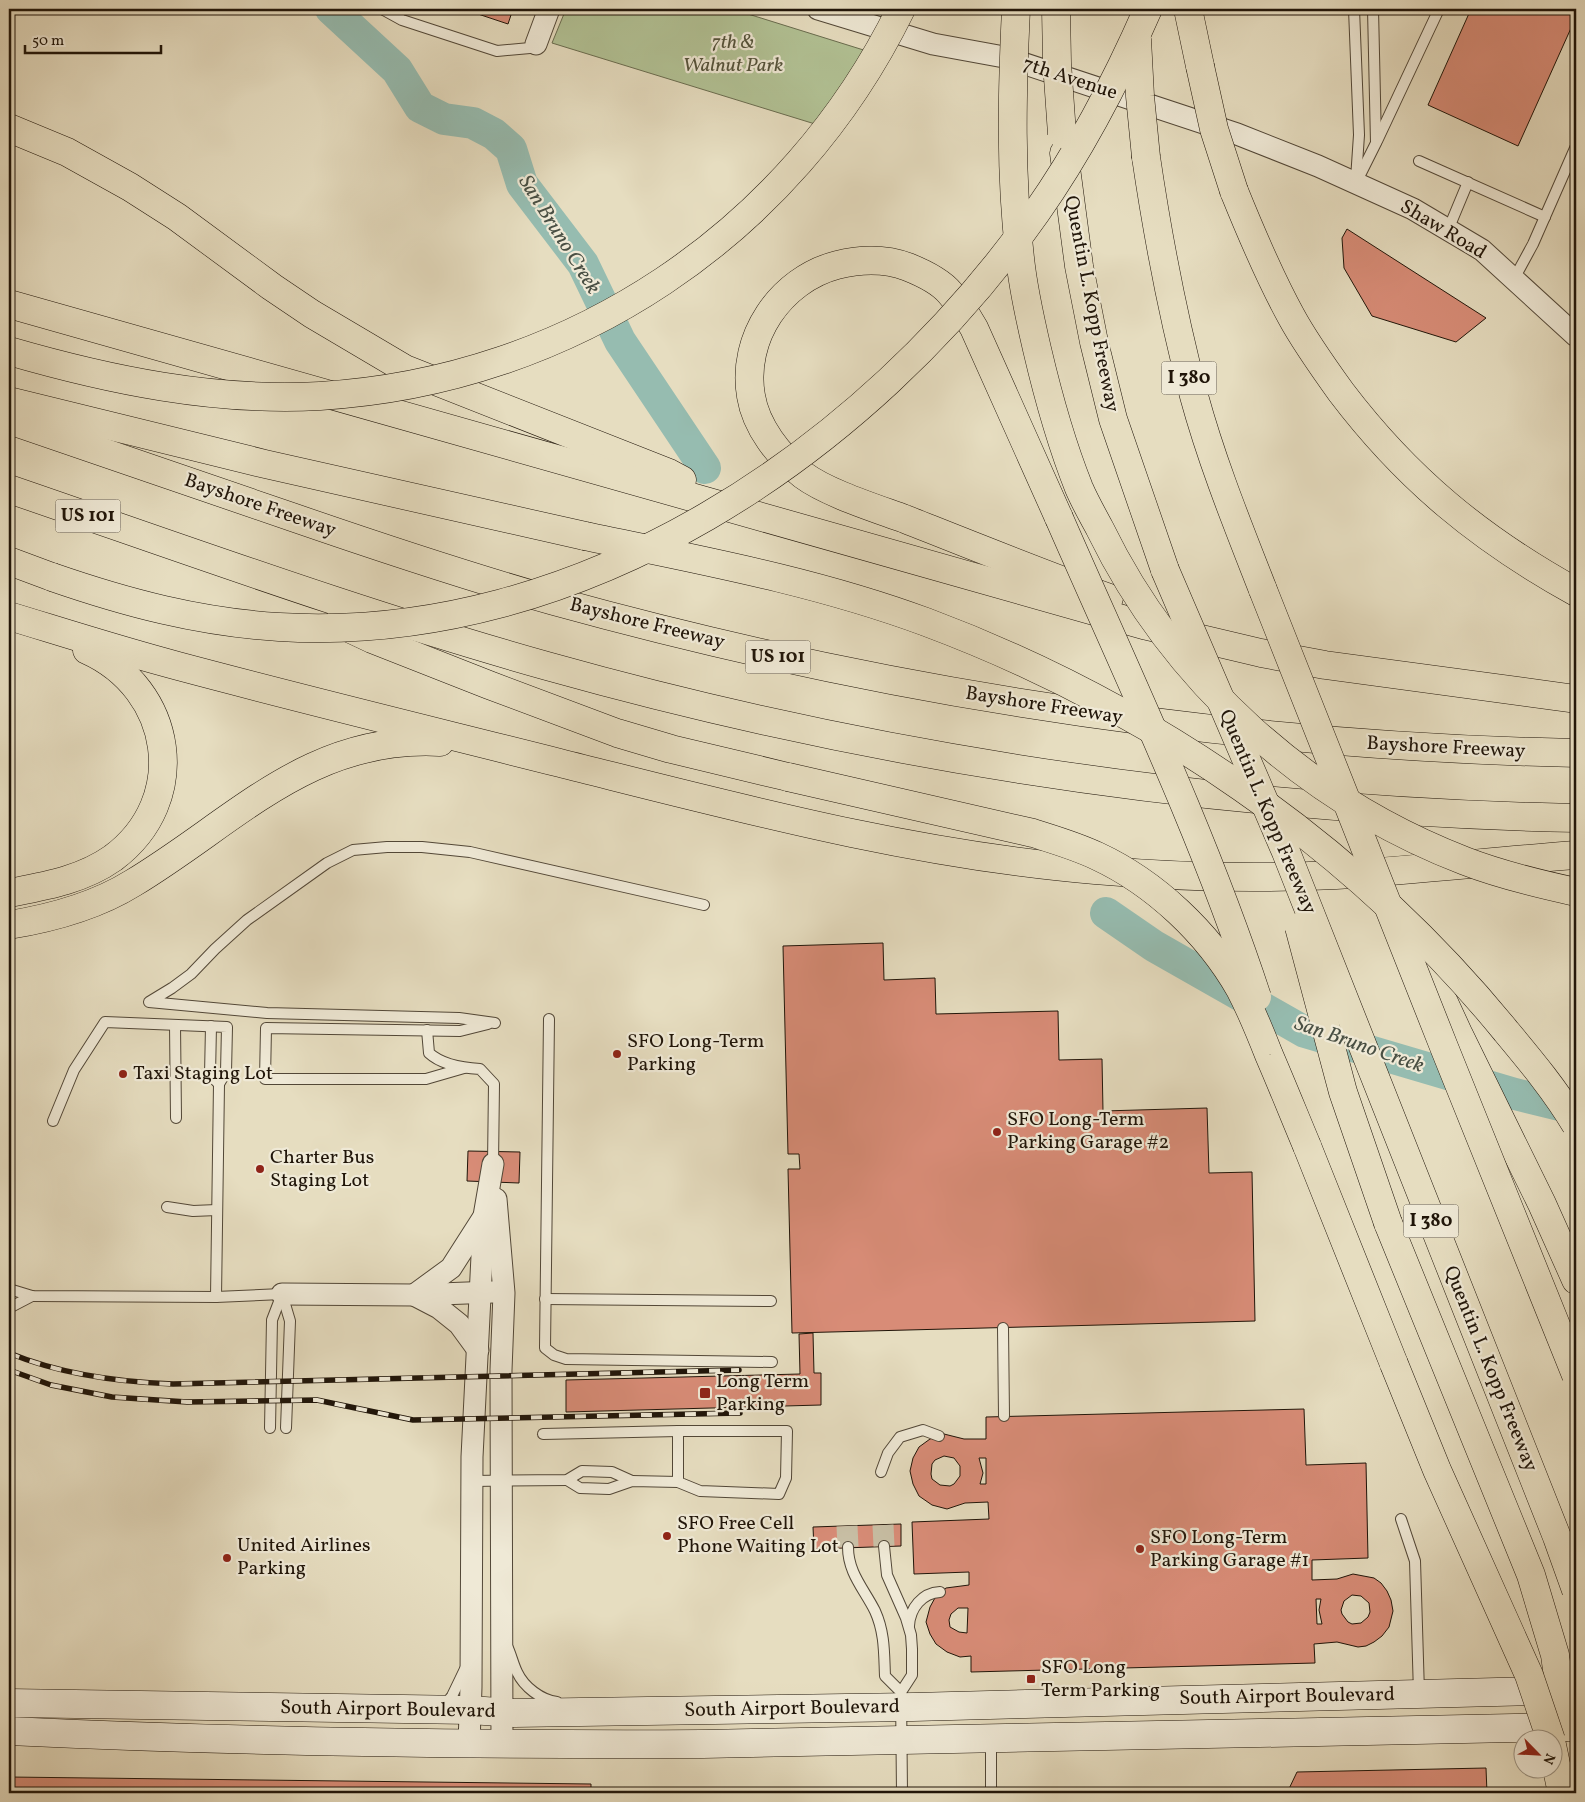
<svg xmlns="http://www.w3.org/2000/svg" width="1585" height="1802" font-family="Vollkorn,serif">
  <style>
    .green { fill: #b2c295; stroke: #696c4f }
    .lines { fill: none; stroke-linecap: round; stroke-linejoin: round }
    .river { stroke: #96bcb0; stroke-width: 32 }
    .building { fill: #d88c77; stroke: #201509; fill-rule: evenodd }
    .street-tunnel { stroke: #c8bfa5; stroke-width: 21; stroke-dasharray: 21 11; stroke-linecap: butt }
    .lane-casing { stroke: #524737; stroke-width: 12 }
    .street-casing { stroke: #524737; stroke-width: 23 }
    .secondary-casing { stroke: #201509; stroke-width: 29 }
    .highway-casing { stroke: #201509; stroke-width: 29 }
    .lane { stroke: #efe9d6; stroke-width: 10 }
    .street { stroke: #efe9d6; stroke-width: 21 }
    .secondary { stroke: #efe9d6; stroke-width: 28 }
    .highway { stroke: #e6ddc0; stroke-width: 28 }
    .rail-casing { stroke: #201509; stroke-width: 5.5 }
    .rail { stroke: #efe9d6; stroke-width: 4; stroke-dasharray: 11; stroke-linecap: butt }
    .highway-bridge-casing { stroke: #201509; stroke-width: 29; stroke-linecap: butt }
    .highway-bridge { stroke: #e6ddc0; stroke-width: 28 }
    .poi-dot { fill: #8f2418; stroke: #efe9d6; stroke-width: 2 }
    .labels { text-anchor: middle; dominant-baseline: central; stroke-width: 4.5; stroke-linejoin: round; paint-order: stroke }
    .shield { fill: #efe9d6; stroke: #5e5546; stroke-width: 1 }
    .shield-label { font-size: 19px; font-weight: bold; fill: #201509 }
    .park-label { font-size: 20px; font-style: italic; fill: #53523a; stroke: #efe9d6 }
    .street-label { font-size: 20px; fill: #201509; stroke: #efe9d6 }
    .poi-label { font-size: 20px; fill: #201509; stroke: #efe9d6; text-anchor: start }
    .water-label { font-size: 21px; font-style: italic; fill: #494f43; stroke: #efe9d6 }
  </style>
  <rect width="100%" height="100%" fill="#e6ddc0"/>
  <filter id="stains"><feTurbulence type="fractalNoise" baseFrequency=".004" numOctaves="4"/><feColorMatrix values="0 0 0 0 .2 0 0 0 0 .09 0 0 0 0 .02 0 0 0 .5 -.17"/></filter>
  <radialGradient id="worn" r=".72"><stop offset=".6" stop-color="#630" stop-opacity="0"/><stop offset="1" stop-color="#630" stop-opacity=".3"/></radialGradient>
  <!-- green -->
  <path class="green" d="M566 9H732L886 57 828 128 552 43Z"/>
  <g class="lines">
    <!-- river -->
    <g class="river">
      <path d="M331 9 397 70 420 107 444 119 473 123 494 134 511 149 522 184 583 264 620 341 705 468"/>
      <path d="M1106 913 1154 946 1305 1032 1515 1094 1576 1109"/>
    </g>
  </g>
  <!-- building -->
  <g class="building">
    <path d="M463 9H513L508 24Z"/>
    <path d="M1471 9H1576V17L1518 146 1428 105Z"/>
    <path d="M1347 229 1486 318 1456 342 1372 316 1344 268 1342 238Z"/>
    <path d="M883 943 884 980 935 978 936 1014 1058 1011 1059 1060 1102 1059 1103 1111 1207 1108 1209 1173 1252 1172 1255 1321 792 1333 788 1169H800L799 1154H788L783 946Z"/>
    <path d="M468 1151 520 1152 519 1183 467 1181Z"/>
    <path d="M813 1333 814 1373H821V1405L566 1412V1380L800 1374 799 1334Z"/>
    <path d="M1304 1409 1306 1465 1366 1463 1368 1558 1312 1560V1580L1337 1579 1353 1574 1374 1578 1381 1583 1387 1591 1391 1600 1393 1611 1389 1627 1382 1636 1374 1642 1366 1646 1358 1647 1337 1642 1314 1644 1315 1663 971 1672V1656L960 1657 947 1652 936 1644 930 1634 926 1622 930 1607 936 1596 946 1588 969 1585V1572L914 1574 912 1522 989 1519 988 1502 965 1503 947 1509 932 1505 919 1496 913 1484 910 1471 913 1458 919 1447 930 1439 944 1434 964 1439H986V1417ZM944 1456 954 1458 960 1466V1476L954 1484 950 1486 940 1485 932 1479 931 1474 932 1464 935 1460ZM979 1458H986V1484H980L983 1473ZM1352 1595 1361 1596 1369 1603 1370 1612 1368 1617 1361 1623 1352 1624 1348 1622 1342 1614 1341 1610 1344 1601ZM1316 1599H1321L1319 1610 1322 1624H1317ZM958 1608H968L967 1633 959 1632 950 1627 949 1620 951 1614Z"/>
    <path d="M901 1524V1546L814 1549 813 1527Z"/>
    <path d="M1486 1768 1487 1793H1287L1297 1772Z"/>
    <path d="M9 1777 591 1784V1793H9Z"/>
  </g>
  <g class="lines">
    <!-- street-tunnel -->
    <g class="street-tunnel">
      <path d="M883 1525 884 1546"/>
      <path d="M847 1526 848 1547"/>
    </g>
    <defs>
      <g id="lane">
        <path d="M382 9 402 20 497 51 530 48 536 44"/>
        <path d="M1354 9 1359 135 1356 179"/>
        <path d="M1377 141 1439 9"/>
        <path d="M1419 161 1545 217"/>
        <path d="M1356 183 1376 143 1373 9"/>
        <path d="M1448 230 1468 182"/>
        <path d="M1514 279 1533 244 1576 146"/>
        <path d="M549 1019 545 1348 554 1355 566 1359 772 1362"/>
        <path d="M495 1023 459 1018 267 1013 149 1002 172 988 191 974 215 949 247 920 327 863 353 850 387 847H422L470 852 704 905"/>
        <path d="M175 1025 176 1118"/>
        <path d="M211 1026 210 1075 219 1084"/>
        <path d="M427 1030 429 1053C442 1065 462 1068 480 1069L494 1084 493 1164"/>
        <path d="M464 1068 426 1079H265L266 1028 460 1031 488 1024"/>
        <path d="M53 1121 74 1070 105 1022 227 1027 226 1072 219 1084 216 1297"/>
        <path d="M167 1207 193 1211 217 1210"/>
        <path d="M9 1289 32 1296 216 1297 282 1294"/>
        <path d="M282 1294 290 1321 286 1428"/>
        <path d="M545 1299 771 1301"/>
        <path d="M9 1308 32 1296"/>
        <path d="M1003 1328 1004 1416"/>
        <path d="M270 1428 272 1320 282 1294"/>
        <path d="M543 1434 678 1431"/>
        <path d="M881 1472 888 1453 900 1437 923 1430 939 1436"/>
        <path d="M567 1480 580 1488 609 1489 632 1481 678 1482 700 1491 779 1494 786 1478 787 1431H678V1482"/>
        <path d="M471 1481 567 1480 582 1471 612 1472 632 1481"/>
        <path d="M1401 1519 1415 1561 1419 1693"/>
        <path d="M884 1546 887 1575 906 1618 911 1635 912 1649V1675L901 1692 902 1793"/>
        <path d="M848 1547C848 1573 864 1589 875 1611 885 1633 884 1654 885 1676L901 1692"/>
        <path d="M909 1626C910 1608 922 1593 940 1592"/>
        <path d="M507 1646C511 1654 513 1664 517 1672 524 1687 541 1700 557 1702"/>
        <path d="M444 1706 452 1696 465 1669"/>
        <path d="M991 1793V1739"/>
      </g>
      <g id="street">
        <path d="M818 9 933 44 1004 57 1237 134 1318 166 1413 209 1482 250 1576 336"/>
        <path d="M536 44 549 9"/>
        <path d="M496 1199 504 1293 501 1370 502 1744"/>
        <path d="M282 1294 414 1295 493 1292"/>
        <path d="M414 1295 451 1268 483 1218"/>
        <path d="M414 1295 439 1308 459 1324 478 1350"/>
        <path d="M469 1743 471 1687 472 1457 484 1216 493 1164"/>
      </g>
      <g id="secondary">
        <path d="M9 1703 470 1710 514 1713 913 1707 1576 1690"/>
        <path d="M9 1731C240 1742 471 1745 703 1744L1570 1727"/>
      </g>
      <g id="highway">
        <path d="M1188 9 1200 66"/>
        <path d="M9 128 67 152 130 187 177 217 272 287 312 314 405 369 669 473 682 480"/>
        <path d="M1064 153 1079 266 1094 342 1113 419 1165 570"/>
        <path d="M1146 157C1158 238 1173 317 1194 396 1212 462 1238 526 1263 590"/>
        <path d="M1234 191C1251 233 1269 276 1291 316 1305 342 1323 367 1341 392 1407 479 1480 539 1576 592"/>
        <path d="M9 304 1147 626 1261 653 1325 665 1576 699"/>
        <path d="M9 401 265 464 585 536"/>
        <path d="M9 420C103 452 198 485 292 517 379 547 466 576 554 601 887 693 1231 746 1576 753"/>
        <path d="M9 489C187 550 365 615 547 666 882 760 1229 811 1576 818"/>
        <path d="M1059 518 974 328C967 316 960 304 950 293 940 281 923 273 908 267 884 258 861 259 837 265 780 280 741 338 751 396 756 427 779 456 803 475 827 493 875 508 905 519 973 546 1040 573 1109 598"/>
        <path d="M9 561 52 577"/>
        <path d="M9 616C65 633 121 651 178 666 305 700 433 731 560 763 736 807 913 855 1095 870 1175 877 1256 879 1336 875 1416 870 1496 861 1576 855"/>
        <path d="M338 623 372 639 489 685 617 733 671 749 788 777"/>
        <path d="M9 893C45 886 82 880 113 858 191 800 174 689 87 650"/>
        <path d="M9 925C52 918 96 906 133 883 236 821 309 735 440 742"/>
        <path d="M1410 929 1459 1035 1542 1204 1576 1280"/>
        <path d="M1307 1146 1394 1364"/>
        <path d="M1388 1223 1531 1575 1555 1655 1565 1727"/>
        <path d="M1552 1745 1562 1793"/>
      </g>
    </defs>
    <!-- lane casing -->
    <use href="#lane" class="lane-casing"/>
    <!-- street casing -->
    <use href="#street" class="street-casing"/>
    <!-- secondary casing -->
    <use href="#secondary" class="secondary-casing"/>
    <!-- highway casing -->
    <use href="#highway" class="highway-casing"/>
    <!-- lane -->
    <use href="#lane" class="lane"/>
    <!-- street -->
    <use href="#street" class="street"/>
    <!-- secondary -->
    <use href="#secondary" class="secondary"/>
    <!-- highway -->
    <use href="#highway" class="highway"/>
    <defs>
      <g id="rail">
        <path d="M9 1353C60 1374 118 1382 173 1384L739 1370"/>
        <path d="M9 1370 51 1385 112 1397 187 1402 317 1400 413 1420 740 1413"/>
      </g>
    </defs>
    <!-- rail casing -->
    <use href="#rail" class="rail-casing"/>
    <!-- rail -->
    <use href="#rail" class="rail"/>
    <defs>
      <g id="highway-bridge">
        <path d="M1016 9C1012 92 1010 175 1020 258 1023 288 1030 319 1037 349 1048 396 1061 443 1079 488 1085 502 1093 516 1100 529 1174 681 1307 800 1465 861 1501 875 1539 884 1576 892"/>
        <path d="M1056 9 1057 63 1062 134"/>
        <path d="M1137 39 1140 96 1146 157"/>
        <path d="M1200 66 1214 129 1234 191"/>
        <path d="M9 351C109 380 215 402 320 396 570 381 791 234 901 9"/>
        <path d="M1059 518C1128 676 1203 833 1257 997"/>
        <path d="M585 536C700 560 815 581 926 622 1148 705 1354 845 1505 1030 1530 1060 1556 1091 1576 1125"/>
        <path d="M1165 570 1286 852 1557 1537 1576 1590"/>
        <path d="M52 577C127 603 199 622 279 627 580 645 867 452 1036 213 1081 149 1117 80 1148 9"/>
        <path d="M1263 590 1444 1047 1576 1375"/>
        <path d="M788 777 1033 833C1055 840 1076 846 1097 856 1155 883 1208 933 1240 989 1251 1010 1260 1032 1269 1055 1282 1085 1294 1115 1307 1146"/>
        <path d="M1299 927 1343 1092 1388 1223"/>
        <path d="M1394 1364 1437 1470 1529 1675 1551 1740"/>
      </g>
    </defs>
    <!-- highway-bridge casing -->
    <use href="#highway-bridge" class="highway-bridge-casing"/>
    <!-- highway-bridge -->
    <use href="#highway-bridge" class="highway-bridge"/>
  </g>
  <!-- markers -->
  <g class="poi-dot">
    <circle cx="617" cy="1054" r="5"/>
    <circle cx="123" cy="1074" r="5"/>
    <circle cx="997" cy="1132" r="5"/>
    <circle cx="260" cy="1169" r="5"/>
    <rect x="699" y="1387" width="12" height="12" rx="2.5"/>
    <circle cx="667" cy="1536" r="5"/>
    <circle cx="1140" cy="1549" r="5"/>
    <circle cx="227" cy="1558" r="5"/>
    <rect x="1026" y="1674" width="10" height="10" rx="2.5"/>
  </g>
  <g class="labels">
    <!-- shield labels -->
    <g class="shield">
      <rect x="1161.5" y="361.5" width="55" height="33" rx="4"/>
      <rect x="55.5" y="499.5" width="65" height="33" rx="4"/>
      <rect x="745.5" y="640.5" width="65" height="33" rx="4"/>
      <rect x="1403.5" y="1204.5" width="55" height="33" rx="4"/>
    </g>
    <g class="shield-label">
      <text x="1189" y="378">I 380</text>
      <text x="88" y="516">US 101</text>
      <text x="778" y="657">US 101</text>
      <text x="1431" y="1221">I 380</text>
    </g>
    <!-- park labels -->
    <g class="park-label">
      <text x="733" y="43">7th &amp;<tspan x="733" dy="23">Walnut Park</tspan></text>
    </g>
    <!-- street labels -->
    <g class="street-label">
      <text transform="translate(1070 79) rotate(18)">7th Avenue</text>
      <text transform="translate(1443 230) rotate(31)">Shaw Road</text>
      <text transform="translate(1091 304) rotate(79)">Quentin L. Kopp Freeway</text>
      <text transform="translate(260 506) rotate(19)">Bayshore Freeway</text>
      <text transform="translate(647 624) rotate(14)">Bayshore Freeway</text>
      <text transform="translate(1044 706) rotate(9)">Bayshore Freeway</text>
      <text transform="translate(1446 748) rotate(3)">Bayshore Freeway</text>
      <text transform="translate(1267 812) rotate(67)">Quentin L. Kopp Freeway</text>
      <text transform="translate(1490 1369) rotate(68)">Quentin L. Kopp Freeway</text>
      <text transform="translate(1287 1697) rotate(-1)">South Airport Boulevard</text>
      <text transform="translate(792 1709) rotate(-1)">South Airport Boulevard</text>
      <text transform="translate(388 1710) rotate(1)">South Airport Boulevard</text>
    </g>
    <!-- poi labels -->
    <g class="poi-label">
      <text x="627" y="1042">SFO Long-Term<tspan x="627" dy="23">Parking</tspan></text>
      <text x="133" y="1074">Taxi Staging Lot</text>
      <text x="1007" y="1120">SFO Long-Term<tspan x="1007" dy="23">Parking Garage #2</tspan></text>
      <text x="270" y="1158">Charter Bus<tspan x="270" dy="23">Staging Lot</tspan></text>
      <text x="716" y="1382">Long Term<tspan x="716" dy="23">Parking</tspan></text>
      <text x="677" y="1524">SFO Free Cell<tspan x="677" dy="23">Phone Waiting Lot</tspan></text>
      <text x="1150" y="1538">SFO Long-Term<tspan x="1150" dy="23">Parking Garage #1</tspan></text>
      <text x="237" y="1546">United Airlines<tspan x="237" dy="23">Parking</tspan></text>
      <text x="1041" y="1668">SFO Long<tspan x="1041" dy="23">Term Parking</tspan></text>
    </g>
    <!-- water labels -->
    <g class="water-label">
      <text transform="translate(559 235) rotate(58)">San Bruno Creek</text>
      <text transform="translate(1359 1045) rotate(19)">San Bruno Creek</text>
    </g>
  </g>
  <!-- margin -->
  <rect width="1585" height="1802" fill="none" stroke="#e6ddc0" stroke-width="30"/>
  <rect x="10" y="10" width="1565" height="1782" fill="none" stroke="#201509" stroke-width="2.5"/>
  <rect x="15" y="15" width="1555" height="1772" fill="none" stroke="#201509"/>
  <!-- north arrow -->
  <g transform="translate(1538 1754) rotate(114)"><circle r="24" fill="#efe9d6" stroke="#9c9484"/>
  <path d="M0-4L9 19L0 12L-9 19Z" fill="#8f2418"/>
  <text y="-8" font-size="14" font-weight="bold" text-anchor="middle" fill="#201509">N</text>
  </g>
  <!-- scale -->
  <path d="M25 45v8h136v-8" fill="none" stroke="#201509" stroke-width="2.5"/>
  <text x="32" y="45" font-size="15" fill="#201509" stroke="#efe9d6" stroke-width="4" paint-order="stroke">50 m</text>
  <rect width="100%" height="100%" filter="url(#stains)"/>
  <rect width="100%" height="100%" fill="url(#worn)"/>
</svg>
